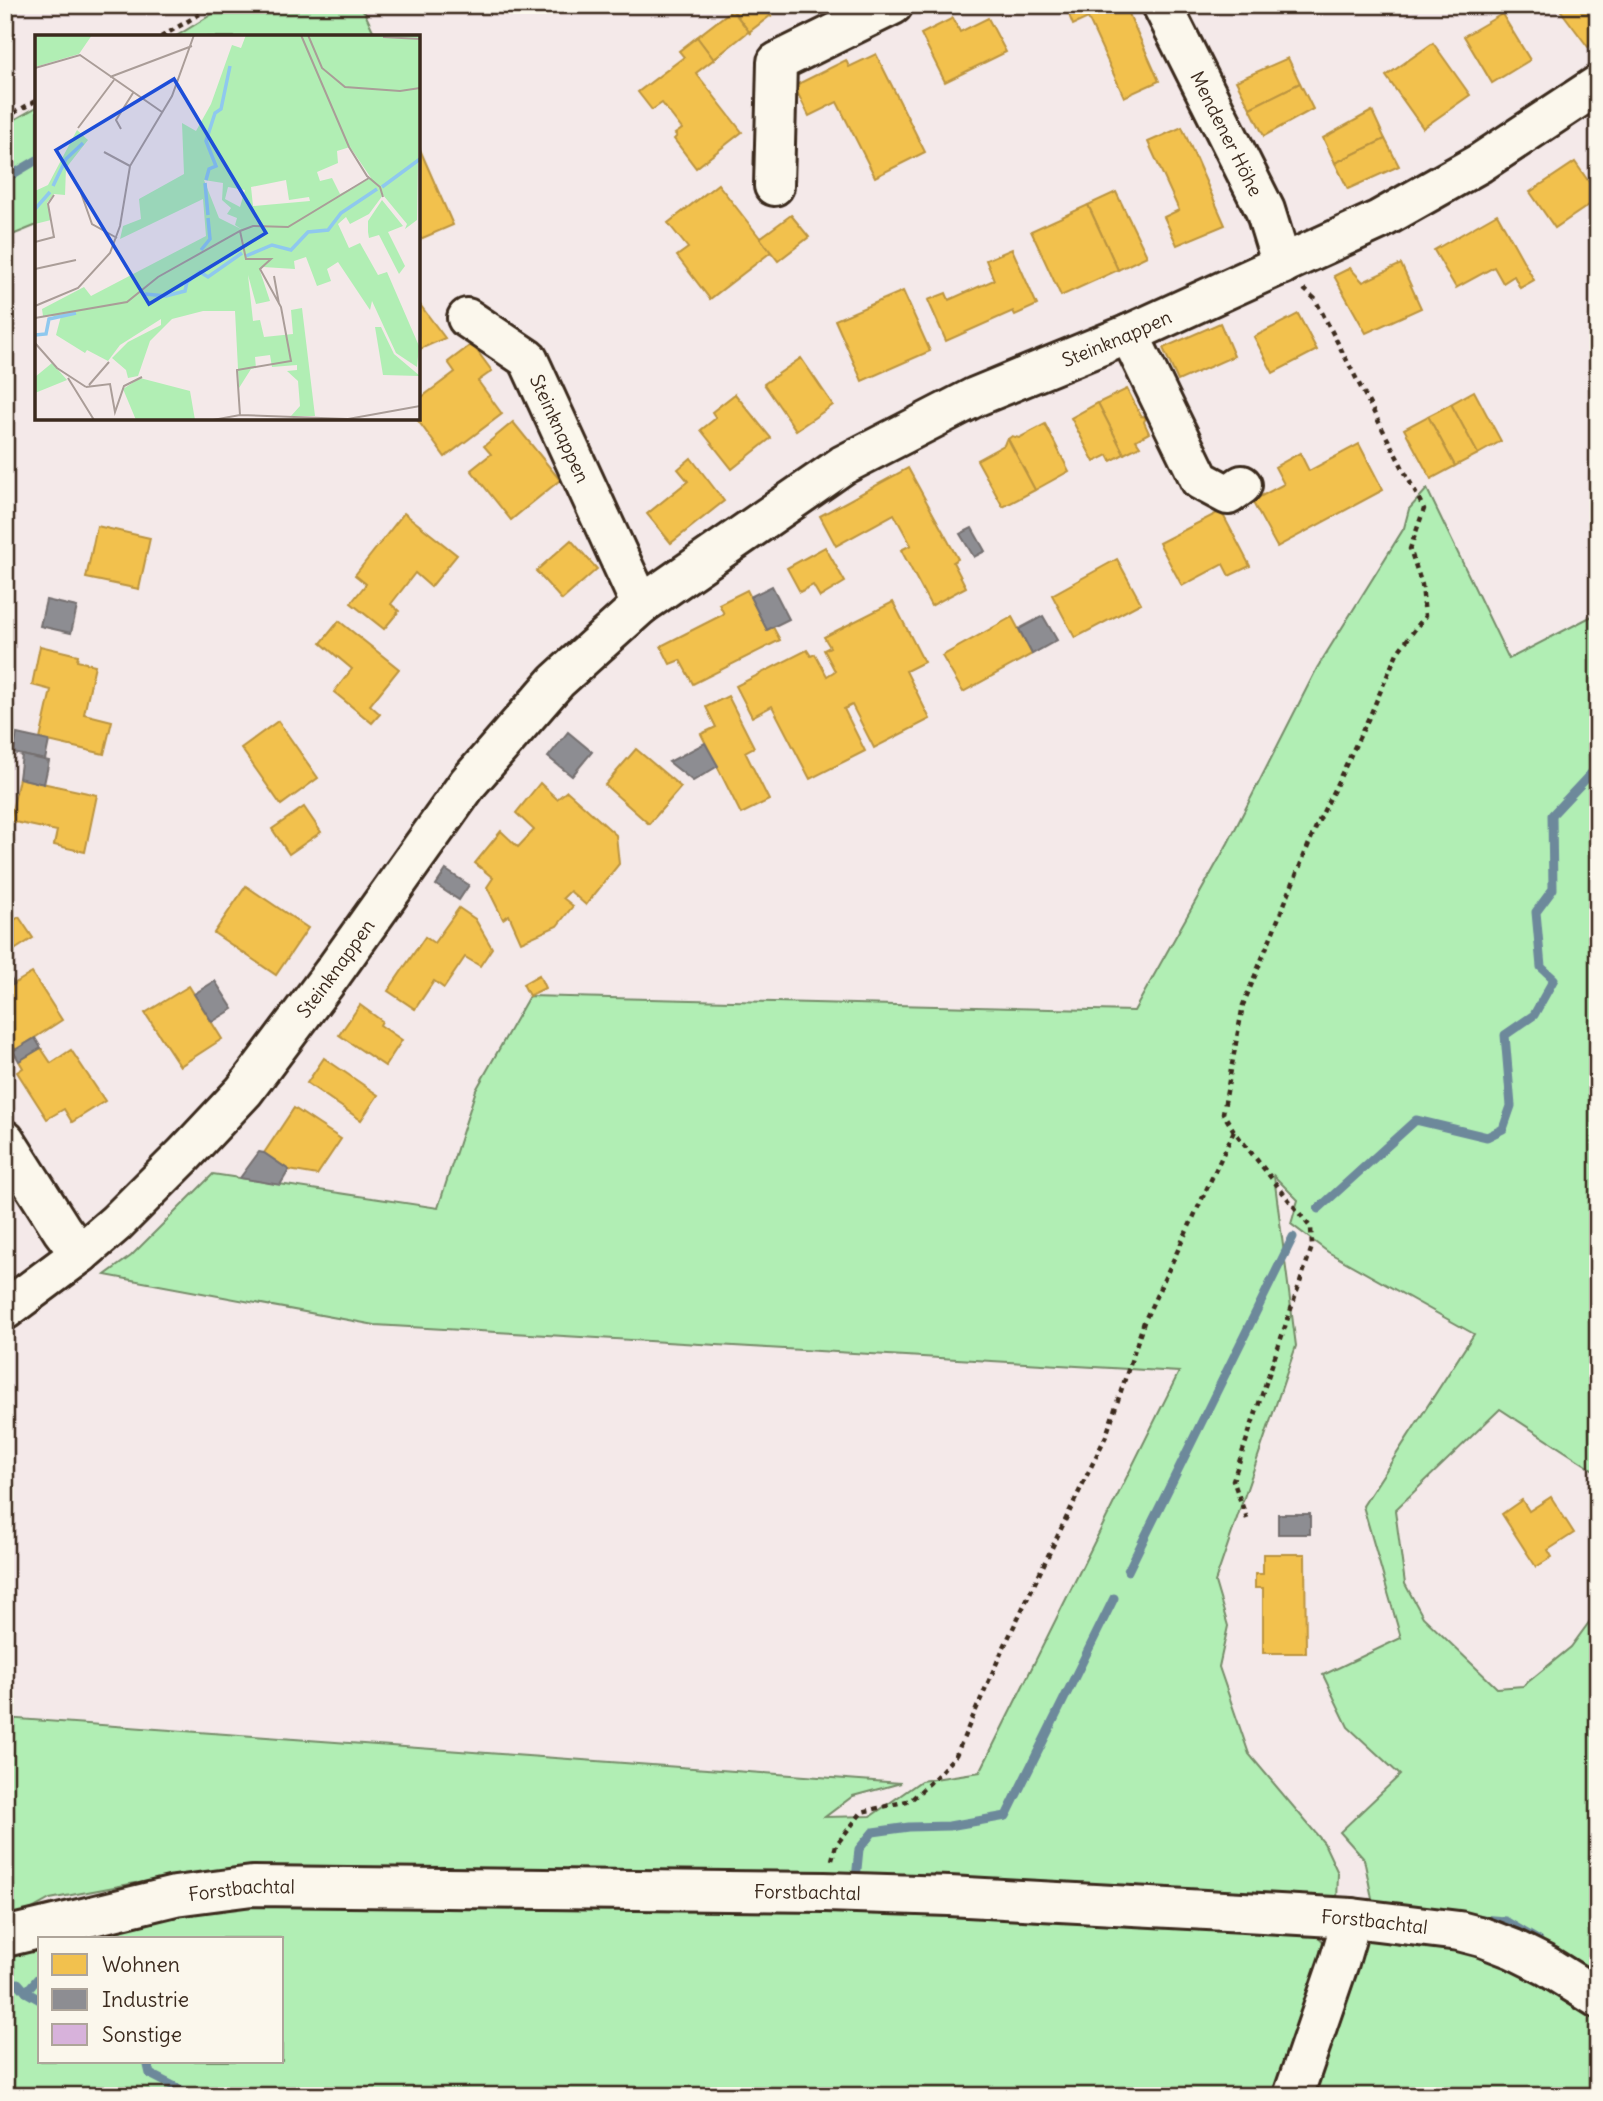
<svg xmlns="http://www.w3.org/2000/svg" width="1603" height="2101" font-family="Delius,sans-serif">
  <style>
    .green { fill: #b1eeb4; stroke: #768c69; stroke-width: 2; fill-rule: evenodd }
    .homes { fill: #f2c14e; stroke: #bb9440; stroke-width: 2 }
    .industry { fill: #8d8d92; stroke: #746f6f; stroke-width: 2 }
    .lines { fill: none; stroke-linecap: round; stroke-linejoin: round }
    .stream { stroke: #6d899b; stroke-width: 9 }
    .building { fill: #d7b2db; stroke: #3b2a1e; stroke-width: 2 }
    .minor-casing { stroke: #3b2a1e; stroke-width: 44 }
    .path { stroke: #3b2a1e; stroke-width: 4.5; stroke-dasharray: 5 5; stroke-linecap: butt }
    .minor { stroke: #fbf7ec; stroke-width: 38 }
    .labels { text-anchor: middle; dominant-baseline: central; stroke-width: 7; stroke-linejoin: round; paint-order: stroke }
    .street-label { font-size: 19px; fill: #3b2a1e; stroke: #fbf7ec }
    .inset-river { fill: none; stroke: #8fc8ee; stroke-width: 3.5 }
    .inset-road { fill: none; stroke: #aa9d98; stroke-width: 2 }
    .view { fill: #1d4ed8; fill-opacity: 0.15; stroke: #1d4ed8; stroke-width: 3.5 }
    .inset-edge { fill: none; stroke: #3b2a1e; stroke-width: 3.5 }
  </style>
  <rect width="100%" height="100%" fill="#f4e9e9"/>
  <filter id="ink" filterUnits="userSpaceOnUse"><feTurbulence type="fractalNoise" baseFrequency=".0143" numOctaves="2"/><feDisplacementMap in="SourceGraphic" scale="14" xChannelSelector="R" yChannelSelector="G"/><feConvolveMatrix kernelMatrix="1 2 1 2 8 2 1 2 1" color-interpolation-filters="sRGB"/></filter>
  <g filter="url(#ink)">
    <!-- green -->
    <g class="green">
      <path d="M227 5H361L376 37H175Z"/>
      <path d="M37 107V225L5 238V125Z"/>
      <path d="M1427 489 1509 659 1598 613V1473L1500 1409 1395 1510 1405 1584 1423 1617 1497 1688 1523 1686 1571 1647 1598 1610V2096H5V1954L40 1940V2061H282V1938H45L143 1918 136 1883 50 1899 5 1924V1718L901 1783 853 1796 825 1817 871 1816 921 1781 980 1772 1179 1372 375 1325 105 1275 131 1256 213 1174 438 1208 476 1090 529 996 1134 1011 1228 843 1317 668 1404 528 1409 509ZM1274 1176 1298 1200 1291 1224 1328 1252 1474 1334 1363 1506 1401 1638 1323 1675 1348 1727 1400 1775 1340 1832 1364 1859 1374 1908 1339 1958 1309 1927 1337 1902 1338 1873 1324 1843 1249 1754 1219 1667 1228 1626 1215 1582 1296 1346Z"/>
    </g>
    <!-- homes -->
    <g class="homes">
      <path d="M739 5H763L772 17 770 16 749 32 733 10Z"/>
      <path d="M1065 5H1125L1159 81 1124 97 1088 18 1073 25Z"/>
      <path d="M1569 5H1598V40L1588 47 1561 11Z"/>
      <path d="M732 10 751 34 748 32 714 59 715 61 697 37Z"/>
      <path d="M1502 14 1530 60 1492 83 1464 36Z"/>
      <path d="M953 18 960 32 988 18 1006 52 945 82 921 34Z"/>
      <path d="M697 37 715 61 713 60 696 73 742 132 696 168 674 139 677 136 675 134 682 129 662 103 652 110 638 92 684 57 679 51Z"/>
      <path d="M1433 43 1470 95 1423 128 1386 76Z"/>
      <path d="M876 54 925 152 875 177 837 102 809 116 794 86 846 60 849 67Z"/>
      <path d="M1288 58 1300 83 1250 108 1236 81Z"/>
      <path d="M1300 83 1313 109 1264 136 1250 108Z"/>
      <path d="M1372 111 1385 139 1335 163 1323 138Z"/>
      <path d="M1182 127 1225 225 1177 245 1164 217 1179 210 1148 142Z"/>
      <path d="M1385 139 1399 166 1348 189 1335 163Z"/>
      <path d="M418 145 453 225 418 240Z"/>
      <path d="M1575 162 1598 195V199L1555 228 1530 192Z"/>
      <path d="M718 184 771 252 710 299 677 256 688 248 668 223Z"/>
      <path d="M1116 192 1147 256 1118 270 1088 205Z"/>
      <path d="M1088 205 1118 270 1061 296 1031 231Z"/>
      <path d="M1497 214 1534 280 1520 288 1514 276 1503 283 1494 267 1456 288 1434 250Z"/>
      <path d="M791 215 809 237 778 261 760 238Z"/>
      <path d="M1012 249 1037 305 1015 315 1013 311 946 341 928 300 946 293 949 300 994 280 986 260Z"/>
      <path d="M1401 264 1421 308 1366 333 1334 276 1350 268 1363 282Z"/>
      <path d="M903 291 930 351 862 381 835 320Z"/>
      <path d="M418 302 445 338 418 350Z"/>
      <path d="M1298 314 1317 350 1273 373 1254 337Z"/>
      <path d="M1220 323 1234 356 1178 381 1163 348Z"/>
      <path d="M472 344 492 371 478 381 502 414 445 457 416 418H418V400L455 372 448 362Z"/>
      <path d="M801 358 833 405 796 430 764 384Z"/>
      <path d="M1127 389 1141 416 1146 417 1144 422 1149 433 1136 440 1140 446 1124 454 1098 403Z"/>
      <path d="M1474 391 1501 441 1478 454 1451 404Z"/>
      <path d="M735 394 771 438 732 469 701 430 716 418 712 412Z"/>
      <path d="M1098 403 1124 454 1111 461 1108 455 1094 462 1071 418Z"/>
      <path d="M1451 404 1478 454 1455 466 1428 416Z"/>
      <path d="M1428 416 1455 466 1431 479 1404 429Z"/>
      <path d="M513 422 560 480 511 520 471 470 491 454 484 446Z"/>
      <path d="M1045 424 1069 471 1035 490 1008 439 1012 436 1019 438Z"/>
      <path d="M1008 439 1035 490 1003 507 977 460 1004 445 1006 440Z"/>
      <path d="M1359 444 1383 490 1277 547 1252 501 1284 484 1275 467 1300 453 1309 471Z"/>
      <path d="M691 458 724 501 671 543 647 514 688 481 678 469Z"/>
      <path d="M908 468 958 559 953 562 966 587 931 606 901 550 911 545 894 514 836 546 820 516Z"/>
      <path d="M1221 511 1250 566 1229 576 1223 564 1182 586 1159 543Z"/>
      <path d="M404 513 457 555 431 587 415 573 391 604 399 611 384 629 351 603 366 584 355 575Z"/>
      <path d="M97 526 150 538 139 589 86 578Z"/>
      <path d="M571 540 597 569 562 600 536 571Z"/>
      <path d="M825 547 845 582 820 597 813 585 800 592 787 568Z"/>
      <path d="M1117 559 1141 603 1075 638 1052 595Z"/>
      <path d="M747 590 767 630 773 627 780 640 693 684 680 660 670 664 661 646 724 614 719 604Z"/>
      <path d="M893 602 924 662 906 671 930 719 874 748 852 705 844 709 865 751 810 779 772 706 752 717 736 686 807 650 811 656 815 654 827 676 835 671 824 650 830 647 824 637Z"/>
      <path d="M1012 617 1032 654 963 692 942 656Z"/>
      <path d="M339 621 399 669 370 705 380 714 372 723 334 692 352 669 321 643Z"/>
      <path d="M40 646 78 655 77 661 95 665 84 714 112 721 104 754 40 739 51 690 32 685Z"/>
      <path d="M728 696 754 747 745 752 769 800 741 814 701 734 716 727 706 707Z"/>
      <path d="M278 721 318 778 281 805 241 748Z"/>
      <path d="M636 749 681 787 649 824 605 785Z"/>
      <path d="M19 778 97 795 85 852 54 845 57 831 10 821Z"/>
      <path d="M540 783 557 799 567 791 616 835 619 864 586 905 570 891 563 898 573 906 557 926 521 942 509 915 503 919 487 887 493 878 475 863 501 831 518 847 534 830 516 813Z"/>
      <path d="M304 807 321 832 289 854 272 829Z"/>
      <path d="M246 886 308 928 276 975 214 933Z"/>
      <path d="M459 908 475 919 492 948 480 966 465 957 444 988 434 981 415 1009 388 991 425 937 434 943Z"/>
      <path d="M19 917 33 938 5 956V921L8 924Z"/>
      <path d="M32 973 62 1020 16 1050 5 1034V989Z"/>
      <path d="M539 975 545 988 529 996 523 984Z"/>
      <path d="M189 986 222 1039 180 1066 145 1013Z"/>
      <path d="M360 1005 382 1021 380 1025 402 1040 385 1066 339 1035Z"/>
      <path d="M41 1048 51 1063 71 1050 105 1101 72 1122 64 1109 47 1119 17 1072 23 1068 19 1061Z"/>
      <path d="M324 1058 378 1095 361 1120 307 1083Z"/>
      <path d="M294 1108 341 1139 317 1175 289 1170 264 1153Z"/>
      <path d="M1551 1497 1574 1533 1548 1550 1552 1557 1536 1567 1502 1514 1522 1500 1529 1511Z"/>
      <path d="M1263 1554H1305L1306 1653H1263V1588H1255V1574H1263Z"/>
    </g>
    <!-- industry -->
    <g class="industry">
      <path d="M972 528 985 551 974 557 960 534Z"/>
      <path d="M772 586 789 619 767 630 750 597Z"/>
      <path d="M46 600 77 607 71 633 40 626Z"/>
      <path d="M1043 616 1057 640 1032 654 1019 629Z"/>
      <path d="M568 732 592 752 572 776 548 757Z"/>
      <path d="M17 734 49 741 45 760 13 753Z"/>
      <path d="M705 743 718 766 693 781 669 762Z"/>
      <path d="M22 755 49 761 44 784 19 778Z"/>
      <path d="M446 870 469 885 459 900 436 885Z"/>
      <path d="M7 972 14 984 5 989V973Z"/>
      <path d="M215 981 233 1009 212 1022 194 994Z"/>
      <path d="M35 1038 41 1048 19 1061 13 1051Z"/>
      <path d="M259 1152 264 1153 289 1170 280 1185 240 1178Z"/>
      <rect x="1278" y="1514" width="32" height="20"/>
    </g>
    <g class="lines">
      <!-- stream -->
      <g class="stream">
        <path d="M5 179 37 160"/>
        <path d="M1318 1209 1416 1120 1487 1137 1503 1129 1511 1106 1505 1035 1534 1015 1554 979 1541 967 1536 912 1553 889 1552 815 1598 766"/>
        <path d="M1128 1571 1293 1237"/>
        <path d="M850 1879H856L859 1849 873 1832 909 1827 949 1826 1006 1816 1114 1598"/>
        <path d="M1481 1919 1505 1921 1539 1941"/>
        <path d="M18 1983 26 1992 40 2000"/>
        <path d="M26 1992 40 1976"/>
        <path d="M147 2061 150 2074 193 2096"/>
        <path d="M694 2096 707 2092 710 2096"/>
      </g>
    </g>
    <!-- building -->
    <path class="building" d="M79 2090 110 2093V2096H79Z"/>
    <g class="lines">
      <defs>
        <g id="minor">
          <path id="s1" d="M1162 5 1265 210 1282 265"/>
          <path d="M774 186 777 62 893 5"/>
          <path id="s2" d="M467 318 528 359 641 605"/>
          <path d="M1129 334 1200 480 1228 495 1242 485"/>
          <path d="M5 1140 62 1230 80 1254"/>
          <path id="s3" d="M5 1310 80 1254 116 1223 184 1155 244 1091 332 974 468 783 557 681 641 605 843 465 975 397 1129 334 1379 220 1480 163 1598 85"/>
          <path id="s4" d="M5 1937 175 1896 252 1886 825 1892 949 1896 1352 1918 1459 1931 1482 1937 1513 1949 1547 1966 1598 1998"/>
          <path d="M1293 2096 1339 1962 1352 1918"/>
        </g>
      </defs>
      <!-- minor casing -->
      <use href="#minor" class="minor-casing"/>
      <!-- path -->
      <g class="path">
        <path d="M161 37 215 5"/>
        <path d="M5 118 37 100"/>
        <path d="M1247 1519 1233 1480 1312 1247 1311 1228 1234 1131 1223 1113 1243 1005 1315 829 1372 711 1397 653 1425 616 1422 585 1410 549 1424 509 1315 299 1304 289"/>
        <path d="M832 1860 836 1845 862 1812 911 1800 934 1779 956 1755 1002 1651 1106 1436 1144 1322 1234 1131"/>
      </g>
      <!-- minor -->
      <use href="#minor" class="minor"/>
    </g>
  </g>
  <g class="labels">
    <!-- street labels -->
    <g class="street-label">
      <text stroke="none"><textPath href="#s1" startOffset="144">Mendener Höhe</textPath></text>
      <text stroke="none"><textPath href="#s3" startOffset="1502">Steinknappen</textPath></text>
      <text stroke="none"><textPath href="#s2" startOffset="150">Steinknappen</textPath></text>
      <text stroke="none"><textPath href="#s3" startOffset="478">Steinknappen</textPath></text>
      <text stroke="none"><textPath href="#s4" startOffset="242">Forstbachtal</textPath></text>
      <text stroke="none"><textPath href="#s4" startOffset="808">Forstbachtal</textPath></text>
      <text stroke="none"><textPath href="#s4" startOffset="1376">Forstbachtal</textPath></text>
    </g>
  </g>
  <!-- overview -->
  <g transform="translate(35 35)">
    <rect width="385" height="385" fill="#f4e9e9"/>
    <path d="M0 0H57L44 19 0 32ZM211 0H385L382 185 370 194 372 189 348 160 334 179 315 189 311 182 303 189 314 213 325 208 343 240 352 237 384 311 382 332 361 318 337 266 335 275 303 227 292 234 296 246 282 251 271 222 259 226 260 234 228 232 225 236 235 266 221 269 213 240 218 286 225 285 229 302 258 299 256 275 267 273 280 381H256L265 371 263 346 252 336 262 335V330L237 332 235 320 220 322 221 333 216 334 204 353 200 276H168L137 284 115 306 103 341 93 343 91 335 77 323 93 307 126 290V284L85 310 73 326 52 315 50 318 21 300 26 281H8L7 274 49 252 56 261 171 201 168 164 85 204 88 191 106 184 104 164 149 139 147 88 161 96 176 69 197 10 206 13ZM315 112 336 143 305 159 297 143 285 146 282 137 303 128 302 116ZM169 145 188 148 187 165 196 173 192 179 202 183 200 190 206 194 184 183ZM251 145 254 165 274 162 275 166 218 171 216 152ZM193 152 210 155 205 172 190 164ZM42 95 53 105 31 133 30 160 19 159 12 168 16 185 0 189V156L13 150ZM347 165 368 191 353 197 370 231 364 239 344 200 334 203 333 197V186ZM340 292H346L359 319 385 341 348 340ZM17 328 32 345 0 358V342ZM105 343 155 356 160 385H101L88 354Z" fill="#b1eeb4" fill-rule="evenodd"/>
    <path class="inset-river" d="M171 145 174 134 181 131 171 106 180 78 186 74 195 31M170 148 173 180M18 151 31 124 48 108M347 152 385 124M0 174 15 157M166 215 175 204 173 183M211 221 237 210 256 215 273 197 293 195 306 178 342 154M110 259 131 261 150 256 152 247 165 237 173 242 207 218M0 300 11 299 14 284 41 278"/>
    <path class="inset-road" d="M266 0 314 112 332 141 345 152 348 162M273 0 287 33 310 52 365 56 385 53M348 2 385 4M0 33 45 20 127 77M75 42 157 11M43 93 79 45M86 94 81 85 98 58M69 117 95 131M46 158 57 189 82 203M205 196 211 224H236L225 234 246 272 256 326 202 335 205 380M0 207 19 202 13 169 19 160M0 234 41 225M239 241 244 269M0 271 43 253 75 218 85 191 95 131 137 61 159 0M0 283 92 267 123 242 205 196 218 191 253 192 334 143M0 308 22 333 51 352M33 343 59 385M54 350 74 327M51 352 75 349 80 377 89 351 107 342M178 385 205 380 313 384 385 371"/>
    <path class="view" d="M139 44 231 198 114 269 21 115Z"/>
    <rect width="385" height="385" class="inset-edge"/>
  </g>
  <!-- margin -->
  <rect width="1603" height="2101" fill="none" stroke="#fbf7ec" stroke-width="28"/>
  <rect x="14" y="14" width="1575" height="2073" fill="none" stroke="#3b2a1e" stroke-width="2.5" filter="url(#ink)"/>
  <!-- legend -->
  <rect x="38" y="1937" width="245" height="126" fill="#fbf7ec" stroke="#aea59a" stroke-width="2"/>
  <rect x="52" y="1954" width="35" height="21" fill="#f2c14e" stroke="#aea59a" stroke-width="2"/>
  <text x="102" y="1972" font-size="21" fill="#3b2a1e">Wohnen</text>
  <rect x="52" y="1989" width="35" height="21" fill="#8d8d92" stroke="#aea59a" stroke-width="2"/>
  <text x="102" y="2007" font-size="21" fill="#3b2a1e">Industrie</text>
  <rect x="52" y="2024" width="35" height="21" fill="#d7b2db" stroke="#aea59a" stroke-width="2"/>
  <text x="102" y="2042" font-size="21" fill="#3b2a1e">Sonstige</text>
</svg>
